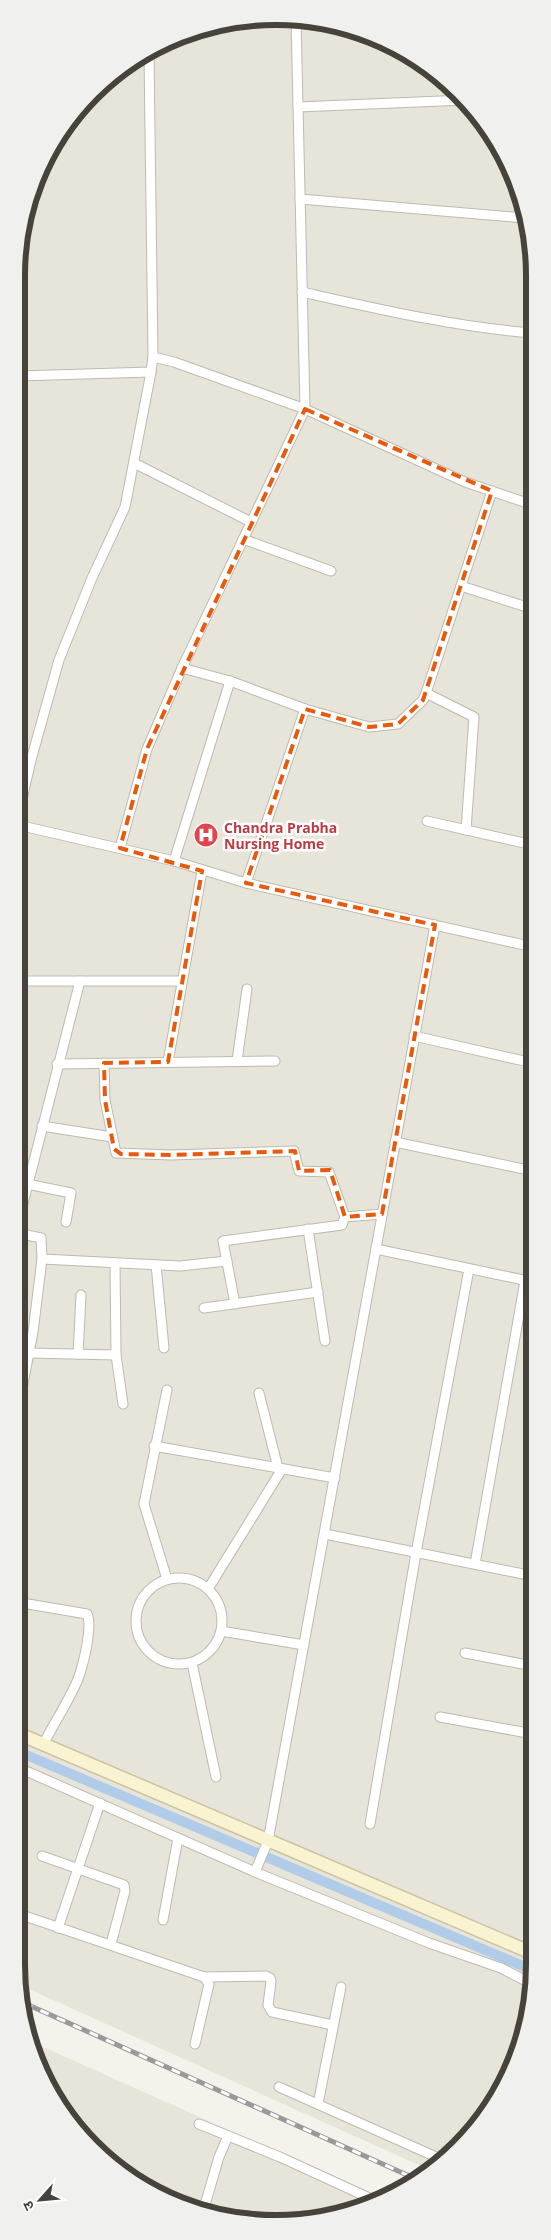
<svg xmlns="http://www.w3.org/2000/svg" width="551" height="2240" font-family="'Open Sans','Noto Sans Devanagari',sans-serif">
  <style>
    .residential { fill: #e7e4da }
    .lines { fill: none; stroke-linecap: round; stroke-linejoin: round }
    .canal { stroke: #b0cce9; stroke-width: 10 }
    .street-casing { stroke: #bebaaf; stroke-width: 11 }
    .secondary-casing { stroke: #cbc49f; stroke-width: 15 }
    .street { stroke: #fff; stroke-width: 9 }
    .secondary { stroke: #f9f3d1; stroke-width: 12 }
    .rail-casing { stroke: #999; stroke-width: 5 }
    .rail { stroke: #fff; stroke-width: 3; stroke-dasharray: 9; stroke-linecap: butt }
    .marked { fill: none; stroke: #e8590c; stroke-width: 4; stroke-dasharray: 10 6; stroke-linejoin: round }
    .labels { text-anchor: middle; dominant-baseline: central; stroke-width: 5; stroke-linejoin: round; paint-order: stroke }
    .health-label { font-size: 14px; font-weight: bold; fill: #be3a42; stroke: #fff; text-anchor: start }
    .rim { fill: none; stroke: #47433a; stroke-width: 6 }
  </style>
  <rect width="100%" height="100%" fill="#f4f2eb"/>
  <!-- residential -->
  <g class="residential">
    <path d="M310 19 390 43 459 92 508 161 533 242 532 1999 500 2094 432 2171 20 1985 16 1964 19 241 51 146 118 70 209 25Z"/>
    <path d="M32 2042 381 2198 359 2210 258 2223 161 2197 81 2136 36 2063Z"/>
  </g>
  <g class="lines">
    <!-- canal -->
    <path class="canal" d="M17 1751 532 1970"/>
    <defs>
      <g id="street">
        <path d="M298 107 465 100"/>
        <path d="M300 199 525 218"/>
        <path d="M302 292C378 309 455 327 533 333"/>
        <path d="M153 357 174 362 305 409 465 482 533 505"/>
        <path d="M18 376 151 372"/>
        <path d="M134 463 251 522"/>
        <path d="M243 539 331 571"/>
        <path d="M461 586 533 609"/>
        <path d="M182 668 230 681 305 709 369 727 398 724 423 700 426 693 492 491"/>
        <path d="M426 693 474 717 466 830"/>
        <path d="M18 817 31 760 59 660 92 578 125 507 151 372 153 357 149 54"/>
        <path d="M427 821 533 845"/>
        <path d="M18 825 174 861 246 883 533 947"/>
        <path d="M120 848 147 749 182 668 305 409 296 19"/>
        <path d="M174 861 230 681"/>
        <path d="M246 883 305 709"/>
        <path d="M18 981H182"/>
        <path d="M414 1036 533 1063"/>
        <path d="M237 1061 247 989"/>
        <path d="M168 1062 202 871"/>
        <path d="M104 1063 105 1100 116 1153 171 1155 294 1151 299 1171 329 1172 345 1217"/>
        <path d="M57 1064 275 1061"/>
        <path d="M42 1126 112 1137"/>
        <path d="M395 1142 533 1171"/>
        <path d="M27 1184 71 1193 66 1222"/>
        <path d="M17 1227 80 981"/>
        <path d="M308 1229 325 1341"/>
        <path d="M376 1249 533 1282"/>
        <path d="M42 1259 180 1266 227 1261"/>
        <path d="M115 1263 116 1355 123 1404"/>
        <path d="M156 1265 164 1348"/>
        <path d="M235 1304 223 1241 342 1225 345 1217 382 1214"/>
        <path d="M204 1308 318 1292"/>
        <path d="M29 1353 116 1355"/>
        <path d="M78 1354 81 1295"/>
        <path d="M167 1390 144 1504 167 1579"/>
        <path d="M259 1393 278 1468"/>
        <path d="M17 1415 33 1332 42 1259 41 1238 17 1233"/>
        <path d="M154 1446 335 1478"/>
        <path d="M325 1534 533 1576"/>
        <path d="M475 1564 525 1281"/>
        <circle cx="179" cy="1621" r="43"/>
        <path d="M208 1589 282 1469"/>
        <path d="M28 1604 87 1614C93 1626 83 1666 78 1679 69 1701 54 1723 43 1745"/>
        <path d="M221 1631 304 1645"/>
        <path d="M465 1653 533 1666"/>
        <path d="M192 1663 216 1777"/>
        <path d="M440 1717 533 1734"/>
        <path d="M17 1767 255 1872 429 1943 501 1968 532 1984"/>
        <path d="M370 1824 416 1553 469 1269"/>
        <path d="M42 1856 124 1885 125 1891 111 1944"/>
        <path d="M255 1872 268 1841 435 925"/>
        <path d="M16 1913 204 1977 209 1984 195 2044"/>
        <path d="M163 1920 178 1838"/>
        <path d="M58 1928 100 1803"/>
        <path d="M204 1977 266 1976 270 1978 271 1981 268 2005 272 2012 333 2025"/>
        <path d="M279 2087 443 2160"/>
        <path d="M318 2104 341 1987"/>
        <path d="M199 2124 280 2157 376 2201"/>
        <path d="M204 2208 219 2157 228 2136"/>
      </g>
      <path id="secondary" d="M17 1733 532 1953"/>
    </defs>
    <!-- street casing -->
    <use href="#street" class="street-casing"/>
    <!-- secondary casing -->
    <use href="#secondary" class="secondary-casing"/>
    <!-- street -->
    <use href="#street" class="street"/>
    <!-- secondary -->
    <use href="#secondary" class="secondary"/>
    <defs>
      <path id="rail" d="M24 2003 416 2179"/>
    </defs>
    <!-- rail casing -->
    <use href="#rail" class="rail-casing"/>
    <!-- rail -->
    <use href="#rail" class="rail"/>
  </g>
  <!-- marked area -->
  <path class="marked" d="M305 409 492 491 423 700 398 724 369 727 305 709 246 883 435 925 382 1214 345 1217 330 1170 299 1171 295 1151 171 1155 121 1154 114 1149 105 1100 104 1063 168 1062 202 871 120 848 147 749Z"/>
  <!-- icons -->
  <defs>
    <symbol id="hospital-disc" viewBox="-11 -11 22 22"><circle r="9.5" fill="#e0444e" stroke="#fff"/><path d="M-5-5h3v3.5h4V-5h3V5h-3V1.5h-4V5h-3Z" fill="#fff"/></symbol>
  </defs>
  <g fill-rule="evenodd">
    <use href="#hospital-disc" x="192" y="821" width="28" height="28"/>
  </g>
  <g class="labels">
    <!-- health labels -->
    <g class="health-label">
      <text x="224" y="827">Chandra Prabha<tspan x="224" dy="16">Nursing Home</tspan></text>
    </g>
  </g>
  <!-- crop -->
  <path d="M0 0H551V2240H0ZM275 25H276A250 250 0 0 1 526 275V1965A250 250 0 0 1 276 2215H275A250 250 0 0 1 25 1965V275A250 250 0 0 1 275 25Z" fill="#f0f0ef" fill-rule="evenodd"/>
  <path class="rim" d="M275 25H276A250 250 0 0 1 526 275V1965A250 250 0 0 1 276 2215H275A250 250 0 0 1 25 1965V275A250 250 0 0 1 275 25Z"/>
  <!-- north arrow -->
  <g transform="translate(40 2200) rotate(243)" stroke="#ffffff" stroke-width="4" paint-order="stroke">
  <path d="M0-4L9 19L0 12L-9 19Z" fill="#47433a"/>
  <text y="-8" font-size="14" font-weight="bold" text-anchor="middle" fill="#47433a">उ</text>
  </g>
</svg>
